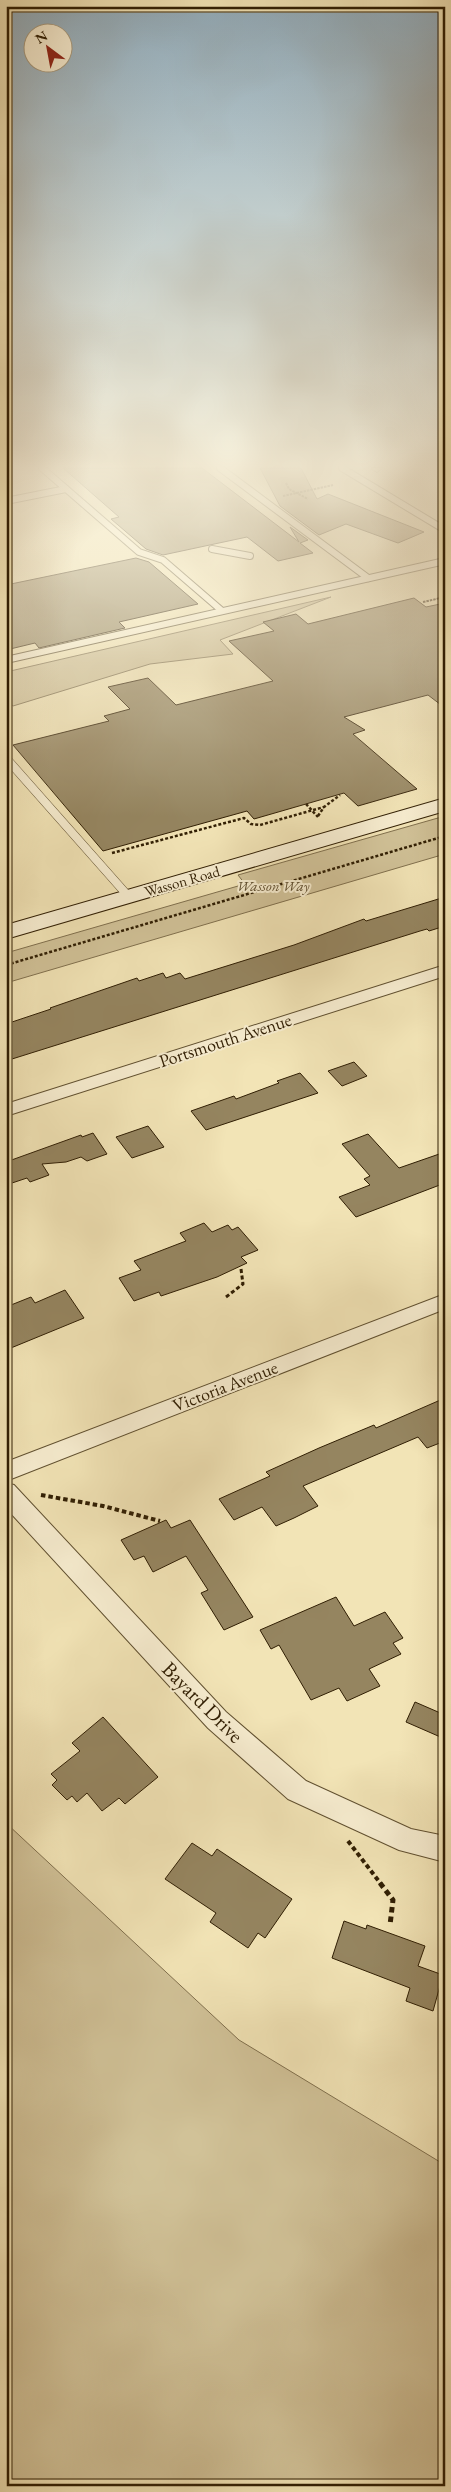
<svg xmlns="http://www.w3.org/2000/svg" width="451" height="2492" font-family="'EB Garamond',serif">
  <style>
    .green { fill: #d1c298; stroke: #80704e }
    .building { fill: #958560; stroke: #301e03 }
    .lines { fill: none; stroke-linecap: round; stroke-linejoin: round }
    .lane-far1-casing { stroke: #605030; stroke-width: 8 }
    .lane-casing { stroke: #605030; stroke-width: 9 }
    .street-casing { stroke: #605030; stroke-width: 2 }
    .secondary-casing { stroke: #301e03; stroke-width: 2 }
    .path-far4 { stroke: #301e03; stroke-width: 2; stroke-dasharray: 2.5 1; stroke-linecap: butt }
    .path-far3 { stroke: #301e03; stroke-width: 2.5; stroke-dasharray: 3 2; stroke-linecap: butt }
    .path-far2 { stroke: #301e03; stroke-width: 3; stroke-dasharray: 4 2.5; stroke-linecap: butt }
    .path-far1 { stroke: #301e03; stroke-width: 4; stroke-dasharray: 4.5 3; stroke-linecap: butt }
    .path { stroke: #301e03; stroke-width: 5; stroke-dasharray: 5.5 4; stroke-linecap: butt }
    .lane-far1 { stroke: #f7edd0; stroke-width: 6 }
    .lane { stroke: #f7edd0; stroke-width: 8 }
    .street { fill: #f7edd0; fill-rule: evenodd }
    .secondary { fill: #f7edd0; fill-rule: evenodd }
    .labels { text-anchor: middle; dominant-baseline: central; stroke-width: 4; stroke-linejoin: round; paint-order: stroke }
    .far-street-label { font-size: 15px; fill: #301e03; stroke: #f7edd0 }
    .far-park-label { font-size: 15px; font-style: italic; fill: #604f30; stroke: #f7edd0 }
    .street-label { font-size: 18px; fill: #301e03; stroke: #f7edd0 }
    .near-street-label { font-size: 21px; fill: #301e03; stroke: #f7edd0 }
  </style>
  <rect width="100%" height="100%" fill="#f2e4b6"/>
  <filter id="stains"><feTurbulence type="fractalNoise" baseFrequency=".004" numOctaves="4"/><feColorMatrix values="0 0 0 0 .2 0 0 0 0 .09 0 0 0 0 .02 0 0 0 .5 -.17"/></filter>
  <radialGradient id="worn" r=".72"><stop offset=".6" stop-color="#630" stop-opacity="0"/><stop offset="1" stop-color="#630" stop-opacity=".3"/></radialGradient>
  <!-- green -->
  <g class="green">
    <path d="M331 597 220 640 233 654 150 664 13 706 6 700V672Z"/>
    <path d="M445 816V854L6 983V953L245 884 238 875Z"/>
    <path d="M6 1823 239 2040 445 2165V2486H6Z"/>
  </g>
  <!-- building -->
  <g class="building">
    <path d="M63 468H202L299 542 290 527 308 540 300 543 313 553 278 561 247 537 163 555 146 549 111 519 119 517Z"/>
    <path d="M260 468H301L317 499 328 494 424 532 398 543 346 524 319 535 280 506Z"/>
    <path d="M136 558 149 562 198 604 119 622 125 628 39 648 35 643 6 650V585Z"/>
    <path d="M414 598 426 607 445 603V708L428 695 344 717 365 730 353 734 417 789 358 806 344 793 254 819 247 811 103 851 13 745 109 721 104 716 130 709 108 687 148 678 176 705 273 681 229 641 274 631 263 622 296 614 308 624Z"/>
    <path d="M445 897V926L429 931 427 929 420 931 12 1059 6 1051V1024L51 1009 50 1008 137 978 139 981 163 973 166 978 180 973 185 979 294 945 364 919 366 921Z"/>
    <path d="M354 1062 367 1076 342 1086 328 1071Z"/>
    <path d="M300 1073 318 1093 206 1130 191 1111 234 1096 236 1099 279 1083 277 1081Z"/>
    <path d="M148 1126 164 1147 132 1158 116 1137Z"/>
    <path d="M93 1133 107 1154 87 1161 81 1157 66 1162 42 1164 49 1175 30 1182 27 1178 6 1185V1162L81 1135 82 1137Z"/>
    <path d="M368 1134 399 1168 445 1152V1183L356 1217 339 1197 370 1185 364 1179 370 1176 342 1144Z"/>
    <path d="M204 1223 212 1232 228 1225 232 1230 238 1227 258 1250 241 1257 247 1263 217 1277 161 1296 159 1292 134 1301 119 1278 141 1270 134 1261 186 1241 180 1233Z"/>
    <path d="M65 1290 84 1318 6 1350V1307L31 1297 35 1303Z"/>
    <path d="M445 1398V1441L427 1448 418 1437 303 1486 318 1506 294 1518 276 1526 262 1507 234 1520 219 1499 270 1476 266 1472 319 1448 374 1425 376 1428Z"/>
    <path d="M166 1520 171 1528 190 1520 253 1617 224 1630 201 1593 208 1590 186 1556 153 1572 144 1556 134 1560 121 1540Z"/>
    <path d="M336 1597 354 1626 385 1612 403 1638 393 1643 401 1654 369 1669 380 1686 347 1701 339 1688 311 1700 279 1645 271 1649 260 1630Z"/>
    <path d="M415 1702 445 1715V1739L406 1722Z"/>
    <path d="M103 1717 158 1777 125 1804 119 1798 102 1811 87 1793 77 1802 72 1796 67 1800 52 1785 57 1780 51 1774 80 1751 72 1743Z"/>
    <path d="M192 1843 212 1856 217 1849 292 1899 265 1938 258 1933 248 1948 210 1922 216 1913 165 1879Z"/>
    <path d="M344 1921 366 1929 367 1925 425 1946 418 1966 443 1975 433 2011 406 2001 410 1988 332 1958Z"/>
  </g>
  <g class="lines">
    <defs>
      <g id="lane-far1">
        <path d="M42 468 139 552 163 560 221 610"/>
        <path d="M220 468 368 578"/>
        <path d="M342 468 445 530"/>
        <path d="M6 501 66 489"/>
        <path d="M212 549 250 556"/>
        <path d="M6 660 445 561"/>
      </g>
      <path id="lane" d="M6 758 129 897"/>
      <g id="street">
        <path d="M382 468 377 472 372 469V468Z"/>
        <path d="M445 965V976L6 1116V1104Z"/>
        <path d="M445 1294V1309L6 1481V1462Z"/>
        <path d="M6 1483 14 1485 226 1712 306 1781 411 1829 445 1836V1862L399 1850 288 1799 208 1728 6 1508Z"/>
      </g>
      <path id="secondary" d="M445 798V811L6 939V925Z"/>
    </defs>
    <!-- lane-far1 casing -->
    <use href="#lane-far1" class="lane-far1-casing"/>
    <!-- lane casing -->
    <use href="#lane" class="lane-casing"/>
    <!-- street casing -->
    <use href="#street" class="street-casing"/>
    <!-- secondary casing -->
    <use href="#secondary" class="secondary-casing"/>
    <!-- path-far4 -->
    <g class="path-far4">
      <path d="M286 483 289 489 308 499"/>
      <path d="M283 496 333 485"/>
      <path d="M423 602 445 597"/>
    </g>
    <!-- path-far3 -->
    <g class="path-far3">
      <path d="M306 804 318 817"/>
      <path d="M318 816 324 807 340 795"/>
      <path d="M112 853 244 818 251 824 260 825 324 807"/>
      <path d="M6 965 445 836"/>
    </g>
    <!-- path-far2 -->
    <path class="path-far2" d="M226 1297 243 1284 241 1269"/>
    <!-- path-far1 -->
    <g class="path-far1">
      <path d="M41 1495 103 1506 160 1521"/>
      <path d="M348 1841 381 1884"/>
    </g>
    <!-- path -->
    <path class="path" d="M380 1883 393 1900 390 1925"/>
    <!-- lane-far1 -->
    <use href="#lane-far1" class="lane-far1"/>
    <!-- lane -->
    <use href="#lane" class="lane"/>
    <!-- street -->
    <use href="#street" class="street"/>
    <!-- secondary -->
    <use href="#secondary" class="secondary"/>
  </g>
  <!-- sky -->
  <linearGradient id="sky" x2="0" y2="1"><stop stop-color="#91acbc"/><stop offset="0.57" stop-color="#f9f3de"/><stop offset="1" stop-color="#f9f3de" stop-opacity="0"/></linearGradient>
  <rect width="451" height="817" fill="url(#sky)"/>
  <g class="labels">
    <!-- far-street labels -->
    <g class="far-street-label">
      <text transform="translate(182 881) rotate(-16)">Wasson Road</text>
    </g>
    <!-- far-park labels -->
    <g class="far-park-label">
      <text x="273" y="885">Wasson Way</text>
    </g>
    <!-- street labels -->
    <g class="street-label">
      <text transform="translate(225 1040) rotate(-18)">Portsmouth Avenue</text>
      <text transform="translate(225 1386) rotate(-21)">Victoria Avenue</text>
    </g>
    <!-- near-street labels -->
    <g class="near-street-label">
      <text transform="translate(203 1702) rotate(45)">Bayard Drive</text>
    </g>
  </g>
  <!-- margin -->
  <rect width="451" height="2492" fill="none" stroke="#f2e4b6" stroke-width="25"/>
  <rect x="8" y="8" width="436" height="2477" fill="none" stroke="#301e03" stroke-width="2.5"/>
  <rect x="12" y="12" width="426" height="2467" fill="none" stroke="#301e03"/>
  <!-- north arrow -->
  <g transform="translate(48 48) rotate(328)"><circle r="24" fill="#f7edd0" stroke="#a79a7e"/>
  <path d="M0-4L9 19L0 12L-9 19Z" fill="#8f2418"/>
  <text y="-8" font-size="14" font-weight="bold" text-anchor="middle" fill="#301e03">N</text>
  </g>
  <rect width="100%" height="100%" filter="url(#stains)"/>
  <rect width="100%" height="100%" fill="url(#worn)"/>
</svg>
